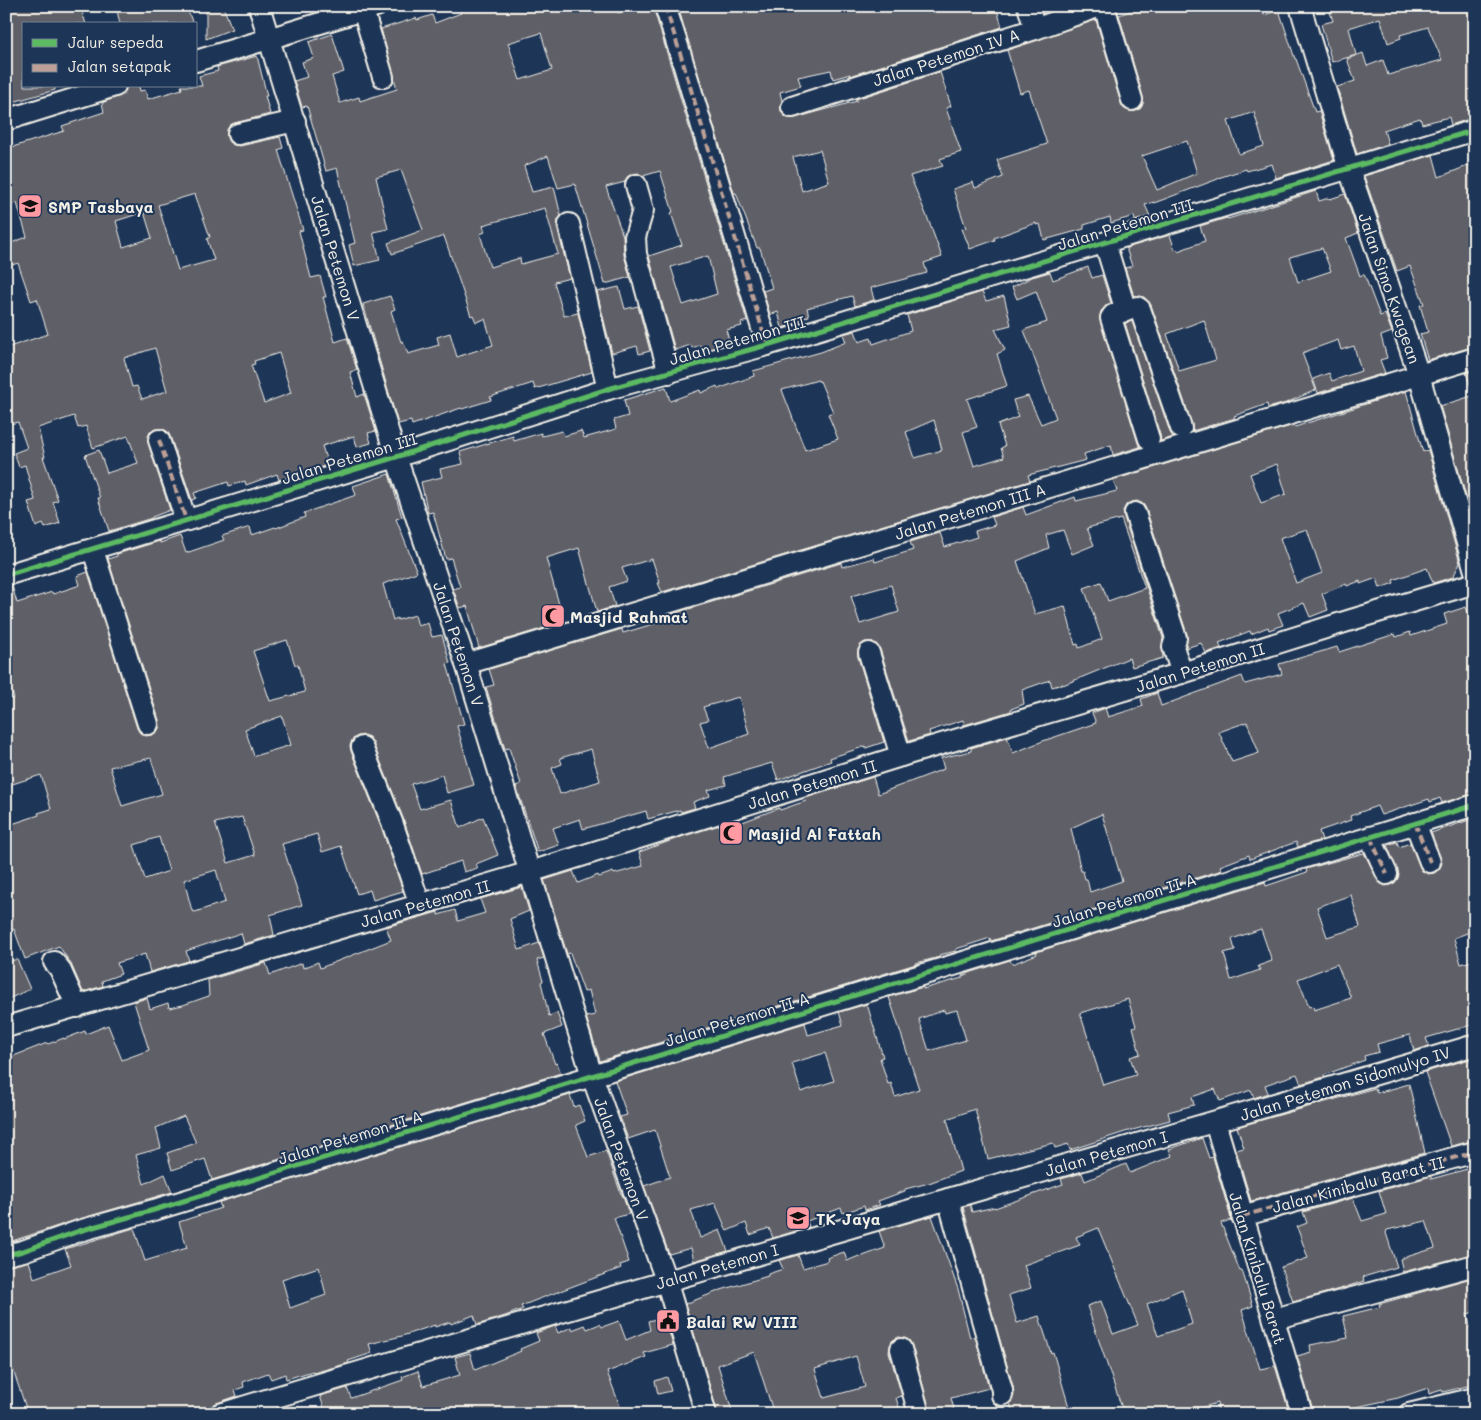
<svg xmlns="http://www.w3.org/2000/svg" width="1481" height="1420" font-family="Mali,sans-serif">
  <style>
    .building { fill: #5e5f68; stroke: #f4f1e8; fill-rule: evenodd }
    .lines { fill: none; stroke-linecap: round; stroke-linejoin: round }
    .minor-casing { stroke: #f4f1e8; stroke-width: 24 }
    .minor { stroke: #1d3557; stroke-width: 20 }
    .quiet { stroke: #bda197; stroke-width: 4; stroke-dasharray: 8 4; stroke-linecap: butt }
    .cycleway-casing { stroke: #1d3557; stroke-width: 8 }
    .cycleway { stroke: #5cba63; stroke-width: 5 }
    .labels { text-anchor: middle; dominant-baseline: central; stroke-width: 4; stroke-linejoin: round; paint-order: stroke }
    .street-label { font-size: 16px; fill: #f4f1e8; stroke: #1d3557 }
    .poi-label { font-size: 16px; font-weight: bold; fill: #f4f1e8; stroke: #1d3557; text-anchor: start }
  </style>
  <rect width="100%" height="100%" fill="#1d3557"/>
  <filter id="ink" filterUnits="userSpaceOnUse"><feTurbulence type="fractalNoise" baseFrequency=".02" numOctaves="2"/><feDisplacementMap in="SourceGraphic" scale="10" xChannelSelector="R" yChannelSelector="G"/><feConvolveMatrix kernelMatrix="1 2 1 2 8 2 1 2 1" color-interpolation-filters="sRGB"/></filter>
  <g filter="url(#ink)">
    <!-- building -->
    <g class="building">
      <path d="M6 6H80L86 24H24V86H55V90L6 104Z"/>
      <path d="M116 6H186L193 24H120Z"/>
      <path d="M206 6H223L232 29 206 39Z"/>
      <path d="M458 6H616L618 13 636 6H653L747 321 741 323 742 326 726 330 730 343 702 351 700 345 692 348 691 345 675 350 649 256 682 245 671 213 673 212 660 171 643 176 638 173 632 174 627 177 625 182 606 187 623 236 624 255 630 277 605 284 575 184 558 188 548 156 524 166 532 192 554 187 561 216 558 220 557 227 570 278 554 282 564 316 578 313 592 372 535 389 533 383 490 397 491 400 462 409 461 408 412 425 411 421 398 424 363 304 390 296 395 309 391 311 401 342 403 341 408 354 439 345 437 337 450 333 457 357 493 345 485 319 476 322 473 315 471 316 444 236 392 254 388 243 423 230 401 170 376 177 388 229 373 232 380 260 354 266 349 245 355 243 337 168 326 171 307 106 302 107 294 81 307 77 302 62 314 58 309 42 332 34 344 72 332 76 340 103 359 97 360 101 397 89 381 29 416 18 417 20 432 15 435 23 461 13ZM541 33 552 70 520 80 508 43ZM545 208 558 254 521 264 520 258 490 267 480 234 485 232 483 225ZM708 256 717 294 683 305 671 267Z"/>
      <path d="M682 6H996L1002 27 850 76V74L833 79 831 70 798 77 801 86 780 92 782 101 781 111 787 118H795L857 101 856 99 940 72 951 106 946 108 961 152 940 159 943 166 910 176 928 219 942 257 924 263 927 273 871 288 874 300 855 306 852 296 807 308 809 316 800 318 801 322 782 328 778 312 770 315 763 291 772 288 760 248H757L736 193H734L678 7ZM820 150 829 182 802 191 793 157Z"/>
      <path d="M1041 6H1064L1043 14Z"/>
      <path d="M1144 6H1261L1264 15 1279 10 1295 59H1296L1315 112 1319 111 1334 160 1276 178 1272 164 1247 171 1246 169 1218 178V179L1154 203V202L1145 205 1150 216 1135 221 1134 216 1111 223 1110 217 1084 225V229L1044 240 1040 224 1036 225V223L994 238 995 240 970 249 962 229 966 228 953 189 973 182 975 188 1003 177 997 160 1047 144 1029 90 1020 93 1007 50 1096 20 1121 103 1124 108 1129 111H1136L1141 108 1143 103V97L1119 15ZM1254 112 1264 146 1239 154 1228 121ZM1187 141 1197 173 1157 190 1142 156Z"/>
      <path d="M1328 6H1475V114L1468 116 1469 119 1451 125 1449 117 1422 124 1420 118 1384 130 1388 144 1357 154 1337 87 1355 81 1347 59 1363 53 1367 66 1383 60 1388 75 1442 60 1428 27 1400 35 1401 38 1388 43 1380 18 1349 28 1356 55 1332 62 1321 24 1333 21Z"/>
      <path d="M257 56 267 96H265L270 114 235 123 230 125 227 130V137L229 142 234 145 240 146 280 137 283 148 278 150 303 230 299 231 311 278 320 276 326 297H323L335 342 347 338 357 370 350 372 357 397 364 394 376 431 368 433 371 443 357 447 354 436 322 446 328 465 279 480 277 474 246 485 245 481 229 486 228 482 194 493 196 498 192 500 170 436 167 431 162 429H155L150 432 148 437V443L170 510 152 517V518L109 531 98 498H100L85 455 99 450 107 473 138 463 128 436 93 448 86 426 78 428 74 416 38 428 45 457H43L58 500 53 502 60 523 45 528 43 524 36 527 28 502 35 500 25 465 19 467 14 453 27 448 18 422 6 425V348L48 334 37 299 31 301 18 263 6 267V245L27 237 17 203 6 206V149L64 131 62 126 104 112 102 103 123 94 127 86H139L140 91 145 90 148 99 182 89 181 86H202L199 76 218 71 217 67ZM195 194 210 237 207 239 214 260 178 270 158 205ZM144 212 152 238 123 247 116 221ZM155 348 167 391 142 399 137 386 132 387 124 358ZM279 353 291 393 264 403 251 365 255 364 254 361Z"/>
      <path d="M1433 155 1439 177 1475 163V285L1470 286 1475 302V346L1428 360 1420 334 1428 332 1420 305 1424 304 1410 266 1397 271 1364 176Z"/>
      <path d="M1316 191 1319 201 1329 198 1330 199 1345 194 1358 233 1346 238 1360 276 1364 274 1380 316 1385 314 1392 332 1381 336 1387 358 1380 360 1385 373 1318 393 1313 379 1329 373 1332 381 1361 371 1354 346 1341 350 1338 340 1302 353 1316 390 1286 403 1268 408 1267 404 1234 416 1235 418 1192 431V424L1151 305 1144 297 1134 296 1125 268 1132 266 1126 248 1170 235 1175 250 1177 249 1178 251 1205 241 1200 226 1227 218 1228 219ZM1322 248 1331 271 1298 282 1290 257ZM1204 320 1216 360 1179 371 1167 334Z"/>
      <path d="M1088 267 1092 278 1102 275 1111 303 1101 311 1100 321 1138 443 1140 447 1113 455 1111 445 1084 454 1086 460 1028 475 1030 481 662 592 658 583H660L652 559 622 568 627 581 609 587 615 606 597 612 579 548 546 558 564 622 479 648 467 606 460 608 453 589 460 587 451 558 446 559 433 512 428 513 421 482 442 477 440 469 463 464 460 452 513 436 514 441 541 433 542 436 562 431 564 436 581 431 584 438 616 429 614 420 628 416 624 400 666 387 670 401 700 390 701 393 717 386 718 389 754 376 753 371 821 352 846 342 843 334 855 331 859 342 871 338 873 344 911 331 907 315 982 292 986 301 1004 296 1011 325 995 329 1005 350 997 354 1007 386 967 399 977 427 963 432 974 466 1004 457 1001 448 1005 446 998 425 1018 417 1013 400 1028 396 1041 424 1056 418 1024 330 1047 322 1036 291 1017 299 1012 287 1032 277 1050 272 1053 280ZM818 380 819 382 820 381 833 412 828 414 838 439 805 450 782 390ZM934 420 942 450 915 458 906 432Z"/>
      <path d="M619 287 625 309 638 306 650 351 639 354 637 346 612 353 597 292Z"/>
      <path d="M1132 321 1170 432 1173 437 1161 441 1160 435 1125 323Z"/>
      <path d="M1475 370V390H1472L1466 373Z"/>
      <path d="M1406 391 1423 452 1428 450 1460 563 1453 577 1433 583 1427 568 1393 580 1394 583 1380 588 1377 578 1360 584V581L1347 586 1346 584 1322 594 1328 610 1310 617 1304 603 1278 613 1283 625 1269 630 1268 627 1251 634 1250 631 1219 643 1221 648 1206 653 1201 643 1186 648 1187 634 1146 509 1143 504 1137 501 1132 502 1126 505 1123 511 1124 517 1163 638 1162 644 1163 658 1132 667 1129 658 1063 685V684L1052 687 1050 680 1022 690 1024 704 1011 709V711L964 725 963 720 929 731 930 735 909 741 880 649 877 645 872 642H865L861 645 858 650V657L884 742 866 748V746L830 758 831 761 778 780 772 763 737 773 724 777 726 785 708 790 710 796 693 802 695 808 681 812 680 810 648 819 646 811 583 829 580 819 553 828 559 845 538 852 516 786 521 784 509 748 505 749 486 687 494 685 489 669 622 629 623 633 660 622 659 618 841 563 842 567 874 558 875 562 913 550 910 542 940 533 945 547 977 537 975 531 995 525 992 517 1023 507 1026 515 1075 497 1076 501 1117 491 1113 480 1294 425 1295 427ZM1277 464 1286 494 1261 503 1250 474ZM1121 519 1145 588 1108 601 1101 582 1084 588 1102 639 1079 648 1078 644 1075 645 1065 606 1035 614 1017 561 1049 548 1046 535 1063 530 1072 554 1094 545 1087 528ZM1307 529 1322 573 1296 583 1280 538ZM891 585 899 612 860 624 851 596ZM739 697 749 734 709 748 700 722 708 720 703 707ZM591 749 600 781 560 794 552 768 562 764 560 758Z"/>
      <path d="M1475 395V505L1469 507 1440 406Z"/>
      <path d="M389 474 402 517 396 519 417 572 383 584 393 620 397 618 398 620 415 615 418 626 428 623 432 637 442 635 450 663 447 664 464 724 457 726 474 785 447 793 442 775 411 784 420 809 451 800 460 828 483 817 498 855 476 864 478 868 464 872 461 861 422 874 403 818 373 743 369 737 364 735 358 736 352 740 350 746 351 751 381 826 403 891 373 900 370 890 357 894 341 846 322 852 317 834 282 844 302 905 270 915 274 935 244 944 241 933 186 951 189 961 150 972 145 954 117 963 121 974 102 981 103 986 83 992 71 964 59 946 25 959 14 929 6 932V826L39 815 38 813 51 809 41 775 6 786V701L14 698 6 674V625L10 624 6 613V587L12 586 17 603 52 592 53 594 80 585 77 576 88 572 137 728 140 733 146 736 151 735 157 732 160 726 159 720 108 559 117 556V554L160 541V543L180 536 186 553 224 540 222 536 250 527 252 535 275 527 276 528 305 517 304 513 356 495 353 486ZM287 640 295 665H298L305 692 270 701 253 651ZM282 716 291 745 254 756 245 729ZM151 758 162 794 122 806 110 767ZM242 817 255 855 228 863 215 823ZM159 837 169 871 145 879 134 845ZM216 870 225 902 195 912 192 911 184 880Z"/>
      <path d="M1466 607 1475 633V793L1442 803 1440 798 1430 802 1429 799 1381 815 1377 806 1350 816 1351 820 1319 831 1322 840 1298 847 1296 842 1250 859 1249 855 1220 866 1222 870 991 941 990 938 956 949V951L939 955 940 957 916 963V964L600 1061 586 1017 595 1015 589 990 584 992 570 953 567 954 544 880 573 871 578 883 598 875 599 877 613 872 614 874 643 866 639 852 684 836 739 819 740 823 779 808 780 810 806 801 805 798 873 777 878 794 944 769 941 758 971 751V748L1007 737 1013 753 1043 741 1096 723 1092 713 1103 709 1105 708 1108 717 1143 706 1141 699 1157 693 1161 706 1242 676 1245 684 1282 674 1279 664 1337 647 1339 652 1395 634 1396 637 1410 632 1411 636 1447 624 1444 614ZM1247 722 1259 753 1232 762 1219 732ZM1102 814 1122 881 1090 892 1087 879H1085L1083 871H1081L1071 828Z"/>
      <path d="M1475 818V930L1454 938 1461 964 1475 960V1024L1426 1038 1429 1046 1414 1051 1410 1035 1377 1044 1379 1052 1364 1056 1365 1060 1324 1075V1077L1301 1084 1297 1074 1265 1085 1268 1093 1254 1098 1251 1090 1220 1101 1215 1089 1192 1097 1194 1105 1168 1112 1170 1120 1125 1132 1070 1150 1068 1144 1055 1148 1053 1143 988 1159 975 1109 947 1119 961 1171 929 1183 905 1189V1191L878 1201 880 1205 865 1210 864 1206 843 1213 841 1208 807 1221 809 1227 773 1238 769 1228 750 1235 746 1223 727 1231 715 1203 691 1210 700 1238 720 1230 728 1251 694 1261 691 1248 669 1254 644 1186 670 1177 655 1130 628 1139 620 1117 627 1115 615 1081 805 1023 808 1035 843 1025 839 1012 867 1004 883 1057 880 1058 888 1084 891 1083 895 1097 919 1089 889 997 923 987V989L962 978V976L972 972 1010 960 1012 964 1037 954 1036 952 1265 882 1266 886 1307 872 1306 869 1364 853 1380 883 1385 886 1391 885 1397 880 1399 875 1387 845 1397 842 1399 847 1410 843 1422 871 1428 874 1434 873 1439 869 1442 863 1431 833ZM1351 895 1360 927 1327 937 1317 907ZM1261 929 1272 961 1258 966 1260 970 1231 980 1224 953 1235 950 1232 939ZM1337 964 1351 998 1314 1010 1313 1006 1309 1007 1298 979ZM1128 999 1136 1026 1133 1027 1140 1054 1130 1057 1136 1075 1103 1085 1080 1013ZM944 1010 945 1013 957 1010 966 1040 929 1051 919 1019ZM825 1053 834 1081 801 1092 792 1063Z"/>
      <path d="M522 887 529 911 510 919 519 950 539 943 544 958 537 960 543 981 541 982 549 1016 557 1013 562 1027 544 1034 555 1064 557 1063 561 1073 212 1180 205 1159 172 1170 167 1153 196 1143 184 1116 156 1128 161 1148 136 1155 144 1184 165 1174 172 1192 76 1220 6 1243V1059L47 1043 48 1044 64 1038V1039L85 1031 86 1034 108 1025 122 1060 149 1050 134 1002 147 998 150 1009 168 1003 169 1008 183 1005 209 996 208 980 266 963 270 975 302 963 303 968 318 962 320 968 391 940 386 927 438 912V915L455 910 458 921 485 913 480 899Z"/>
      <path d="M17 959 30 989 6 1000V963Z"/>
      <path d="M1470 1059 1475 1073V1140L1451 1146 1425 1072Z"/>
      <path d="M1409 1084 1425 1153 1251 1201 1236 1150 1244 1148 1237 1127 1375 1088 1377 1093Z"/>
      <path d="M570 1095 574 1107 579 1105 585 1121 576 1125 588 1157 606 1151 621 1194H622L629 1214 614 1218 629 1262 620 1265 621 1268 539 1299 521 1306 523 1309 505 1316 477 1325 474 1315 451 1324 450 1322 435 1327V1325L402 1336 369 1344 372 1353 348 1361 349 1363 313 1373V1371L286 1379 285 1374 271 1379 268 1373 243 1382 244 1387 235 1390 237 1396 217 1403 210 1407 191 1414H28L9 1358 6 1359V1267L29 1261 34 1278 71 1265 65 1249 134 1228 145 1261 187 1248 179 1222 221 1208 219 1202ZM319 1267 326 1295 290 1308 282 1279Z"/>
      <path d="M1202 1138 1209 1158 1213 1157 1230 1215 1231 1220 1221 1223 1240 1271 1242 1270 1253 1306 1242 1310 1260 1369 1275 1366 1290 1414H1219L1217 1403 1190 1411 1191 1414H1124L1087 1306 1101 1301 1113 1334 1138 1325 1098 1228 1076 1237 1080 1245 1024 1265 1031 1288 1009 1295 1017 1323 1039 1316 1051 1353 1053 1352 1071 1414H1013L1010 1404 1014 1395 1013 1387 963 1207 970 1205 972 1212 995 1207V1208L1063 1184 1061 1179 1082 1173 1085 1181 1126 1164 1130 1173 1172 1156 1169 1149ZM1182 1289 1192 1324 1158 1336 1147 1304Z"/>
      <path d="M1475 1164V1253L1403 1272 1400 1259 1435 1248 1426 1221 1387 1230 1386 1233 1397 1267 1363 1277 1364 1281 1343 1288 1293 1302 1281 1267 1308 1258 1297 1227 1307 1223 1303 1212 1353 1198 1362 1221 1386 1214 1379 1191 1431 1176V1179L1471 1168 1470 1166Z"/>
      <path d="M932 1216 958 1289 970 1338 975 1336 989 1388 951 1398 954 1409 938 1414H931L912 1346 909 1340 904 1338 898 1337 892 1341 890 1346 889 1352 902 1396 896 1398 901 1414H774L754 1352 718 1365 733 1414H718L685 1304 721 1290 768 1276V1274L783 1269 779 1260 798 1255 803 1268 828 1261 827 1258 844 1252 847 1261 859 1256 860 1257 885 1248 879 1231ZM856 1356 865 1387 824 1398 815 1369Z"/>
      <path d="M1475 1277V1312L1467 1314 1475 1344V1384L1443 1392 1442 1390 1429 1394 1428 1388 1398 1398 1356 1407 1357 1409 1341 1414H1314L1297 1356 1311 1352 1310 1345 1348 1338 1343 1316 1380 1307 1379 1304Z"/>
      <path d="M663 1311 673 1345 644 1353 646 1357 607 1372 623 1414H326L320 1396 347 1388 351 1398 403 1380 402 1377 418 1371 423 1386 460 1375 455 1357 470 1353 475 1370 521 1351 520 1349 539 1341 536 1333 555 1326 558 1333 572 1327V1330L585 1325 587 1329 600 1324 602 1327 619 1321 626 1340 650 1330 648 1321 660 1318 659 1313Z"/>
      <path d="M667 1377 671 1391 658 1394 655 1381Z"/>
    </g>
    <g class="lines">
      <defs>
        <g id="minor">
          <path d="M259 6 396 457 466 664 592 1076 666 1280 706 1414"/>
          <path d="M665 6 681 56 767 345"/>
          <path d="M1028 6 1035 29"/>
          <path d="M1104 6 1132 100"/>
          <path d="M1300 6 1349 169 1419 375 1475 571"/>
          <path d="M363 10 383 77"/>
          <path d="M196 61 376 6"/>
          <path d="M792 107 1035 29 1100 6"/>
          <path d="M6 120 115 86"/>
          <path d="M238 134 295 121"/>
          <path d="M636 185 643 210 635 237 636 254 669 373"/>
          <path d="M569 224 608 389"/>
          <path d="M1105 243 1126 311"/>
          <path d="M1149 439 1111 318 1113 315 1137 307 1140 309 1181 428"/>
          <path d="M159 440 186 520"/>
          <path d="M1135 513 1176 638 1173 647 1182 673"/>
          <path d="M93 550 148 724"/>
          <path d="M6 575 396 457 608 389 767 345 1475 130"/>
          <path d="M869 653 901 756"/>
          <path d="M466 664 1475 358"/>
          <path d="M362 747 392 822 420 905"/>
          <path d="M1415 823 1430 862"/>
          <path d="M1370 837 1387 874"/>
          <path d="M54 962 60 969 77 1007"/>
          <path d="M6 1027 530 872 901 756 1182 673 1351 620 1475 583"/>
          <path d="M1215 1122 1302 1414"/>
          <path d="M948 1199 1002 1390V1395"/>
          <path d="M1242 1216 1475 1152"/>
          <path d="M6 1255 23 1251 79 1231 154 1210 592 1076 1475 805"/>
          <path d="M1274 1319 1475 1265"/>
          <path d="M901 1349 919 1414"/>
          <path d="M220 1414C637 1287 1057 1169 1475 1045"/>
          <path d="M1409 1414 1475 1398"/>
        </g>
      </defs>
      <!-- minor casing -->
      <use href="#minor" class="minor-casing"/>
      <!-- minor -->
      <use href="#minor" class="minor"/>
      <!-- quiet -->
      <g class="quiet">
        <path d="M665 6 681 56 767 345"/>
        <path d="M159 440 186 520"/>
        <path d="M1415 823 1430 862"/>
        <path d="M1370 837 1387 874"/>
        <path d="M1242 1216 1475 1152"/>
      </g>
      <defs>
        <g id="cycleway">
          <path d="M6 575 396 457 608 389 767 345 1475 130"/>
          <path d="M6 1255 23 1251 79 1231 154 1210 592 1076 1475 805"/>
        </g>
      </defs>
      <!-- cycleway casing -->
      <use href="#cycleway" class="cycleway-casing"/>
      <!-- cycleway -->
      <use href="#cycleway" class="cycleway"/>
    </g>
  </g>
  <!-- icons -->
  <defs>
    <symbol id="school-square" viewBox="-11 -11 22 22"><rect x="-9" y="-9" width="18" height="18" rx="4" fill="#ff9aa2" stroke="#1d3557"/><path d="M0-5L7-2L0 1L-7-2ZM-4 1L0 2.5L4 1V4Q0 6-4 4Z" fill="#111"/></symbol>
    <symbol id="mosque-square" viewBox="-11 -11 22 22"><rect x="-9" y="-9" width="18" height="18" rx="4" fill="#ff9aa2" stroke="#1d3557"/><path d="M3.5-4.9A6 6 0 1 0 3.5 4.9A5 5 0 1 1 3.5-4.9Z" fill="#111"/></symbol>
    <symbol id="civic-square" viewBox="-11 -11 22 22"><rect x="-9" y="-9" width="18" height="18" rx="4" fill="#ff9aa2" stroke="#1d3557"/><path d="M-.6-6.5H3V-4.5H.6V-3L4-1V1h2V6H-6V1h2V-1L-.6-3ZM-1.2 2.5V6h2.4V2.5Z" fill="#111"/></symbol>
  </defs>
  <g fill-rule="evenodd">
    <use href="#school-square" x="16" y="192" width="28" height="28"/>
    <use href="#mosque-square" x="539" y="602" width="28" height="28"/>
    <use href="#mosque-square" x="717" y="819" width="28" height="28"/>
    <use href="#school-square" x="784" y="1204" width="28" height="28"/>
    <use href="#civic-square" x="654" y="1307" width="28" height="28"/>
  </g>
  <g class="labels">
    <!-- street labels -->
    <g class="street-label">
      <text transform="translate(946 57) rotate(-18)">Jalan Petemon IV A</text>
      <text transform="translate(1125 224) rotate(-17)">Jalan Petemon III</text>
      <text transform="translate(336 258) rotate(73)">Jalan Petemon V</text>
      <text transform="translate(1390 288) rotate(71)">Jalan Simo Kwagean</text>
      <text transform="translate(737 340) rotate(-16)">Jalan Petemon III</text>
      <text transform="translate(349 458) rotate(-17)">Jalan Petemon III</text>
      <text transform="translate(970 511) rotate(-17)">Jalan Petemon III A</text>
      <text transform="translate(459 644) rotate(72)">Jalan Petemon V</text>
      <text transform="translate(1200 667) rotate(-17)">Jalan Petemon II</text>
      <text transform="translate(812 784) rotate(-17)">Jalan Petemon II</text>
      <text transform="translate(1124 900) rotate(-17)">Jalan Petemon II A</text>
      <text transform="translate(425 903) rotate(-16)">Jalan Petemon II</text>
      <text transform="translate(737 1019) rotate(-17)">Jalan Petemon II A</text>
      <text transform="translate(1345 1083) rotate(-17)">Jalan Petemon Sidomulyo IV</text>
      <text transform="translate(350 1137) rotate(-17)">Jalan Petemon II A</text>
      <text transform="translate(1106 1153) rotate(-16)">Jalan Petemon I</text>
      <text transform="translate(622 1159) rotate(70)">Jalan Petemon V</text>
      <text transform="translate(1358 1184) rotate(-15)">Jalan Kinibalu Barat II</text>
      <text transform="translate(717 1266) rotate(-16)">Jalan Petemon I</text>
      <text transform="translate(1258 1268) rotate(73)">Jalan Kinibalu Barat</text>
    </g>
    <!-- poi labels -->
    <g class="poi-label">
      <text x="48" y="206">SMP Tasbaya</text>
      <text x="570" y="616">Masjid Rahmat</text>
      <text x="748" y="833">Masjid Al Fattah</text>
      <text x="816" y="1218">TK Jaya</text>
      <text x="686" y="1321">Balai RW VIII</text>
    </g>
  </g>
  <!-- margin -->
  <rect width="1481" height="1420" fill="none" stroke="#1d3557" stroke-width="25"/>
  <rect x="12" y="12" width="1456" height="1395" fill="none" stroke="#f4f1e8" stroke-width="2" filter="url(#ink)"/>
  <!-- legend -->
  <rect x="22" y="22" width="175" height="65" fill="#1d3557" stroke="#738091"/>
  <rect x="32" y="39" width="25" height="8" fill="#5cba63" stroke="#738091"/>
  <text x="68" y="48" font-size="15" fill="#f4f1e8">Jalur sepeda</text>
  <rect x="32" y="64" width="25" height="8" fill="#bda197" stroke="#738091"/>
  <text x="68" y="72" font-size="15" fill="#f4f1e8">Jalan setapak</text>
</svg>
